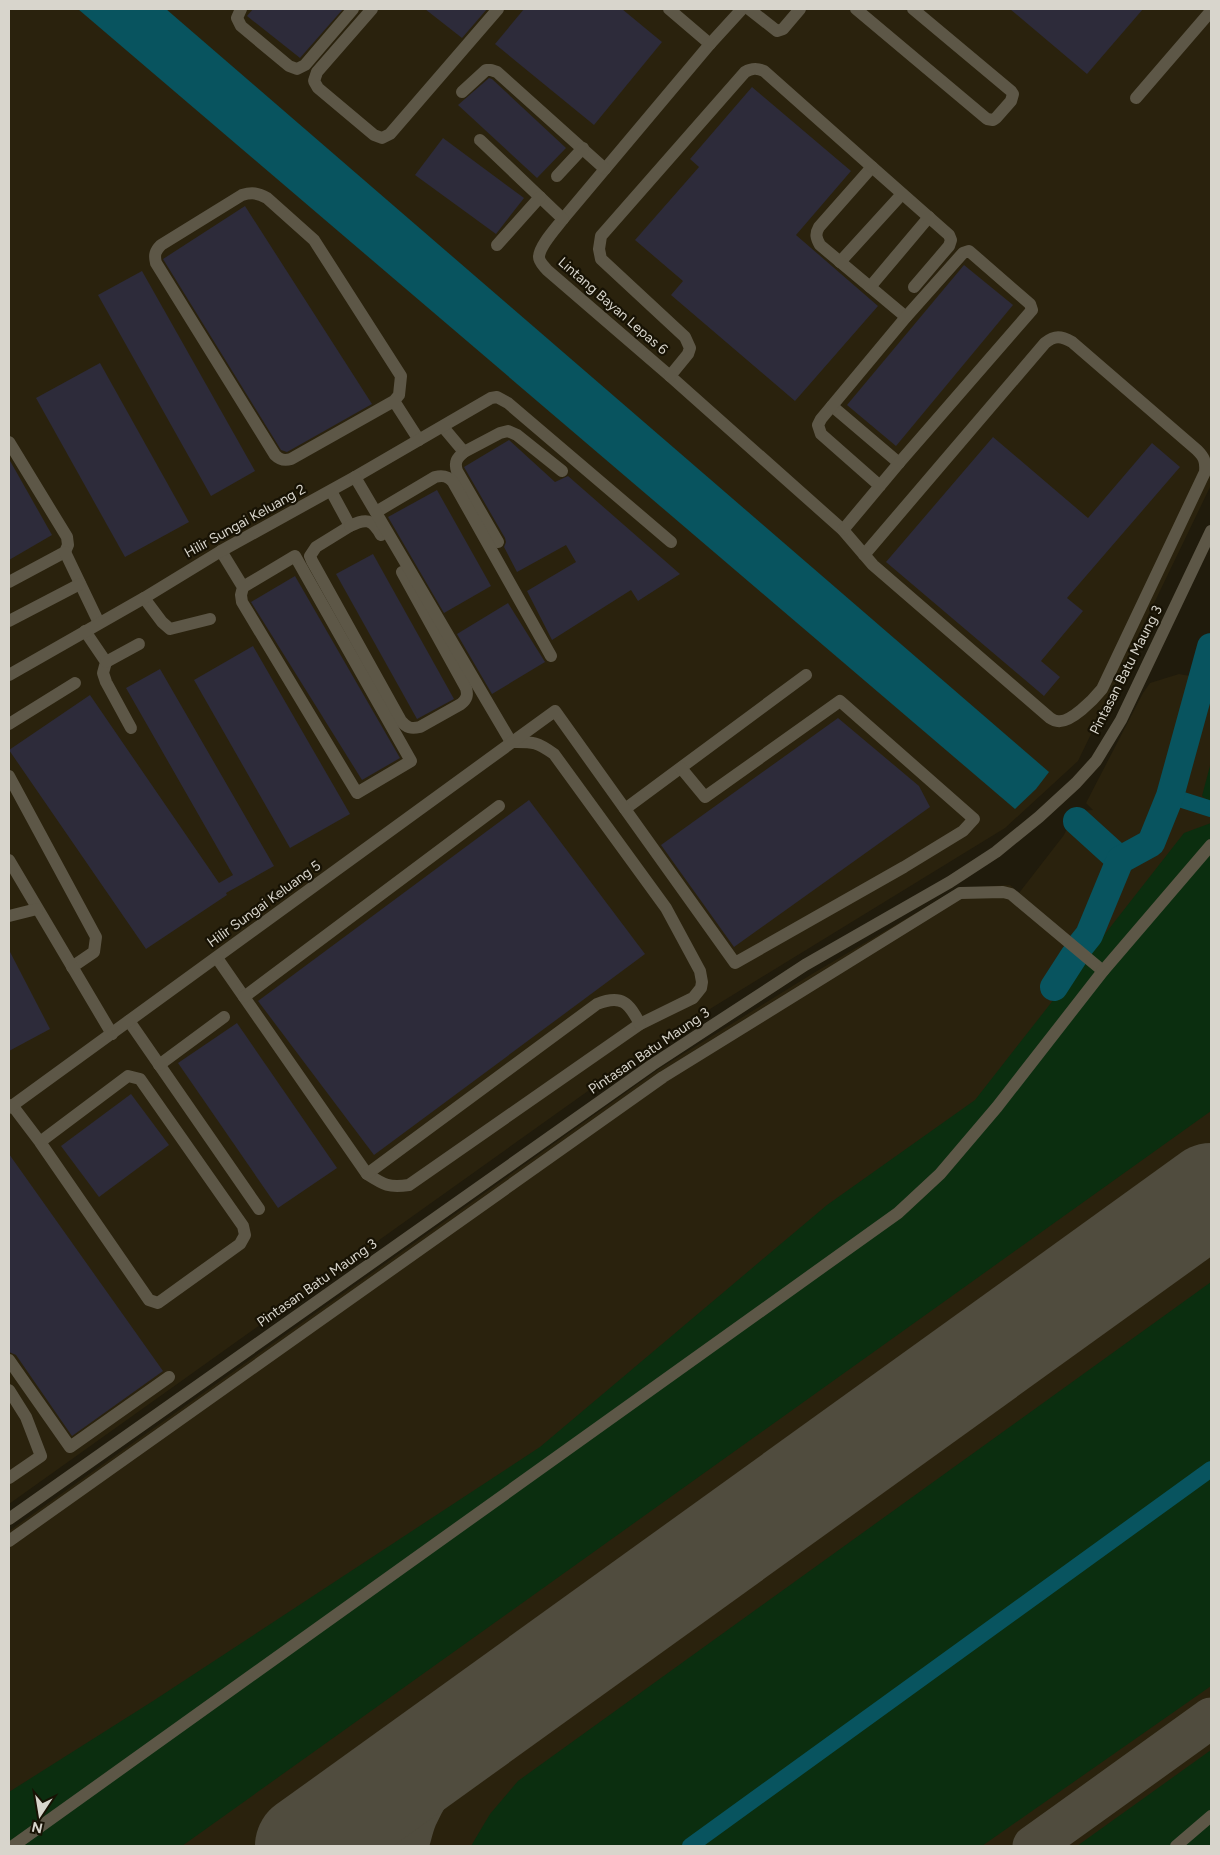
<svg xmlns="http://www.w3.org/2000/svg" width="1220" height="1855" font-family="Figtree,sans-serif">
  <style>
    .built { fill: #2a220d }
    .green { fill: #0b2e0f }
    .water { fill: #08545f }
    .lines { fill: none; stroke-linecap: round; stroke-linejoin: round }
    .canal { stroke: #08545f; stroke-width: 16 }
    .river { stroke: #08545f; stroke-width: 28 }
    .taxiway { stroke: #504c3e; stroke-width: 41 }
    .runway { stroke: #504c3e; stroke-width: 102 }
    .building { fill: #2d2b3a }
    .minor { stroke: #5d5747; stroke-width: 12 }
    .labels { text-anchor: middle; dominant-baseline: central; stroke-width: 4.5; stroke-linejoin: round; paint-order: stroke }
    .street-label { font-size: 14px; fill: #d8d5cc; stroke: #171204 }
  </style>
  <rect width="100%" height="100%" fill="#201b0c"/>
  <!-- built -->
  <g class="built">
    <path d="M9 9H1211V485L1078 761 1005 828 661 1039 9 1504Z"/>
    <path d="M1179 674 1207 679 1211 682V1846H9V1531L659 1069 812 974 958 888 1010 885 1019 893 1064 835 1075 811 1093 810 1086 803 1143 693 1150 683Z"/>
  </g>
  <!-- green -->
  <g class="green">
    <path d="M1211 762V802L1202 796Z"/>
    <path d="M1211 823V1111L182 1846H9V1792L153 1701 540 1447 827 1205 975 1100 1184 833Z"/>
    <path d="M1211 1282V1686L982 1846H471L490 1814 518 1781Z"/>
    <path d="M1211 1750V1846H1077Z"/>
  </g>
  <!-- water -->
  <path class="water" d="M78 9H166L1049 772 1036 789 1015 809Z"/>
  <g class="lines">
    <!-- canal -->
    <g class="canal">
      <path d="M1170 796 1211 809"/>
      <path d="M690 1846 1211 1469"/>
    </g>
    <!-- river -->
    <g class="river">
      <path d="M1077 821 1120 860"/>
      <path d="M1081 945 1089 935 1120 860 1151 843 1170 796 1211 647"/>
      <path d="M1054 987 1074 956"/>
    </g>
    <!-- taxiway -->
    <g class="taxiway">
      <path d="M408 1846C411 1837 413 1826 417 1817 436 1775 466 1743 497 1709"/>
      <path d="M1033 1846 1211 1718"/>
    </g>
    <!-- runway -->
    <path class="runway" d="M306 1846 1211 1194"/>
  </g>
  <!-- building -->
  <g class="building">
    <path d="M253 9H343L300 58 247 16Z"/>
    <path d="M425 9H487L462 38Z"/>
    <path d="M524 9H622L662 42 594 125 495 44Z"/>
    <path d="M1010 9H1143L1087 74Z"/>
    <path d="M489 78 492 79 566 148 537 178 458 105Z"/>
    <path d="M752 87 851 171 796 235 878 306 795 401 671 295 683 281 635 240 699 167 690 159Z"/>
    <path d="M443 138 524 198 496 234 415 175Z"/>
    <path d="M245 206 372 404 287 452 281 450 163 259Z"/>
    <path d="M964 265 1013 305 896 446 847 405Z"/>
    <path d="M142 271 255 471 211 496 98 295Z"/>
    <path d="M100 363 189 522 125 557 36 398Z"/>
    <path d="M993 437 1088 518 1152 443 1180 467 1067 598 1083 611 1041 661 1060 677 1044 696 886 562Z"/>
    <path d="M509 440 555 482 568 476 680 574 638 601 631 590 552 640 527 591 576 562 566 545 517 572 504 547 506 542 505 538 464 467Z"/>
    <path d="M9 459 52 535 9 560Z"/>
    <path d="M437 490 491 586 444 613 388 517Z"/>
    <path d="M373 554 454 699 417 719 336 574Z"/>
    <path d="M295 576 400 758 362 780 251 602Z"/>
    <path d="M508 603 545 662 492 694 457 634Z"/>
    <path d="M253 646 350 814 290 848 194 680Z"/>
    <path d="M160 669 274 866 226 893 227 895 146 949 9 750 90 695 219 883 233 875 126 688Z"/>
    <path d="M838 718 919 786 930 807 734 947 661 845Z"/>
    <path d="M529 800 645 954 374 1155 258 1001Z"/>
    <path d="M9 950 50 1029 9 1051Z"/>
    <path d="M237 1023 337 1168 278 1208 178 1063Z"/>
    <path d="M131 1094 169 1145 99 1197 61 1146Z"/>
    <path d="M9 1154 163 1371 72 1436 16 1355 9 1352Z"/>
  </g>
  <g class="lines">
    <!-- minor -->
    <g class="minor">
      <path d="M241 9 237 18 241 26 289 66 297 69 305 65 353 9"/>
      <path d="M372 9 317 72 314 81 318 88 374 135 382 138 390 134 498 9"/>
      <path d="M669 9 710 44"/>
      <path d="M742 9 710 44 563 219C557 227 539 246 539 257 539 262 544 266 547 270L670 376 843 530 873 565 1050 718C1052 719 1054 721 1057 721 1070 724 1094 699 1102 689L1205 472C1206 461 1204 457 1197 450L1072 342C1061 336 1055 335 1045 343L864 555"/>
      <path d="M749 9 777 31 783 29 800 9"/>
      <path d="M856 9 987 119 993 120 996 118 1011 101 1013 94 1011 91 913 9"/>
      <path d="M462 92 486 70H491L497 72 605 169"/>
      <path d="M1136 98 1211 11"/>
      <path d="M480 140 563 219"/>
      <path d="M557 176 583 148"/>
      <path d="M497 245 540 197"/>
      <path d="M840 262 902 194"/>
      <path d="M870 287 929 217"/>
      <path d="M906 317 820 245C816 238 815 234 819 227L872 167 949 235 951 240 949 246 914 287"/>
      <path d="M670 376 688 354 690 348 685 337 601 259 599 249 601 236 745 72C752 68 757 68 764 71L872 167"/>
      <path d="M394 401 291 459C284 461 280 460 275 455L156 263C154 255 155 251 161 245L242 195C252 192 258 193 267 198L314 240 401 376 399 395 394 401 419 440"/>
      <path d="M832 406 899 463"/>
      <path d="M443 427 464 452 500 433 508 431 517 435 562 471"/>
      <path d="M9 442 67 537 68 545 65 552 9 582"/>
      <path d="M464 452C457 458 454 462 457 471L498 542"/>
      <path d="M331 491 350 526 316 547 310 556 312 561 401 721C407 728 411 729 420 727L461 704C467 699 468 695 466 688L402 572"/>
      <path d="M376 512 435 477C443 475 448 476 453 482L551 656"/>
      <path d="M350 526C366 518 372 519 381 535"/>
      <path d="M843 530 899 463 1032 310 1030 304 969 251 963 253 906 317 821 419 818 425 821 434 880 486"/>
      <path d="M221 551 243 587 241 595 242 602 357 793 411 761 295 556 243 587"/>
      <path d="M65 552 99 623"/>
      <path d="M144 598 162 622 170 629 210 619"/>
      <path d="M9 621 80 584"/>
      <path d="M85 631 106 662 103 673 106 682 131 728"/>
      <path d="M106 662 139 644"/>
      <path d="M9 675 144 598 221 551 355 477 491 398 497 397 508 403 671 542"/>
      <path d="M9 724 75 683"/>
      <path d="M9 776 96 937 94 952 72 967"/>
      <path d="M625 809 806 675"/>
      <path d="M9 860 112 1034"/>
      <path d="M9 916 37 909"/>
      <path d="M217 958 367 1174C384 1185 389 1188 409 1185L640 1024 693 998 701 988 702 982 700 971 666 908 554 754C536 741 533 742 511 742L355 477"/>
      <path d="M244 997 499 806"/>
      <path d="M129 1021 259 1209"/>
      <path d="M159 1065 224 1017"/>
      <path d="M12 1105 40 1142 128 1076 140 1079 243 1226 245 1235 240 1244 158 1303 149 1300 40 1142"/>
      <path d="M9 1108 555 711 735 963 904 867 963 831 974 819 840 701 705 797 681 768"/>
      <path d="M367 1174 597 1004C622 994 629 1003 640 1024"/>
      <path d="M9 1360 70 1447 169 1377"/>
      <path d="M9 1390 26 1417 41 1456 9 1478"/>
      <path d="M9 1519 652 1065 805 965 950 882 996 852 1039 817 1076 783 1096 761 1121 720 1211 531"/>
      <path d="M9 1541 663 1077 960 893 1003 892 1011 894 1103 971"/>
      <path d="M13 1846 898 1213 940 1174 997 1107 1103 971 1211 845"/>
      <path d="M1176 1846 1211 1816"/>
    </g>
  </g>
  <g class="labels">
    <!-- street labels -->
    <g class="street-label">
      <text transform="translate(613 306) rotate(41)">Lintang Bayan Lepas 6</text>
      <text transform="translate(245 521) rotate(-29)">Hilir Sungai Keluang 2</text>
      <text transform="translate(1126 670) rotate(-63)">Pintasan Batu Maung 3</text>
      <text transform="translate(264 904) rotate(-36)">Hilir Sungai Keluang 5</text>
      <text transform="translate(649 1051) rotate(-34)">Pintasan Batu Maung 3</text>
      <text transform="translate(317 1283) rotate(-35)">Pintasan Batu Maung 3</text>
    </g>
  </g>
  <!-- border -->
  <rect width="1220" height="1855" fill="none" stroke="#d8d5cc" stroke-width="20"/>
  <!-- north arrow -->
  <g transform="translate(40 1815) rotate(192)" stroke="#171204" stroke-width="4" paint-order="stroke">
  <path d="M0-4L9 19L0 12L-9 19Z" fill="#d8d5cc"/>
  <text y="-8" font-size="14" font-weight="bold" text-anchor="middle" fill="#d8d5cc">N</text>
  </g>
</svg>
